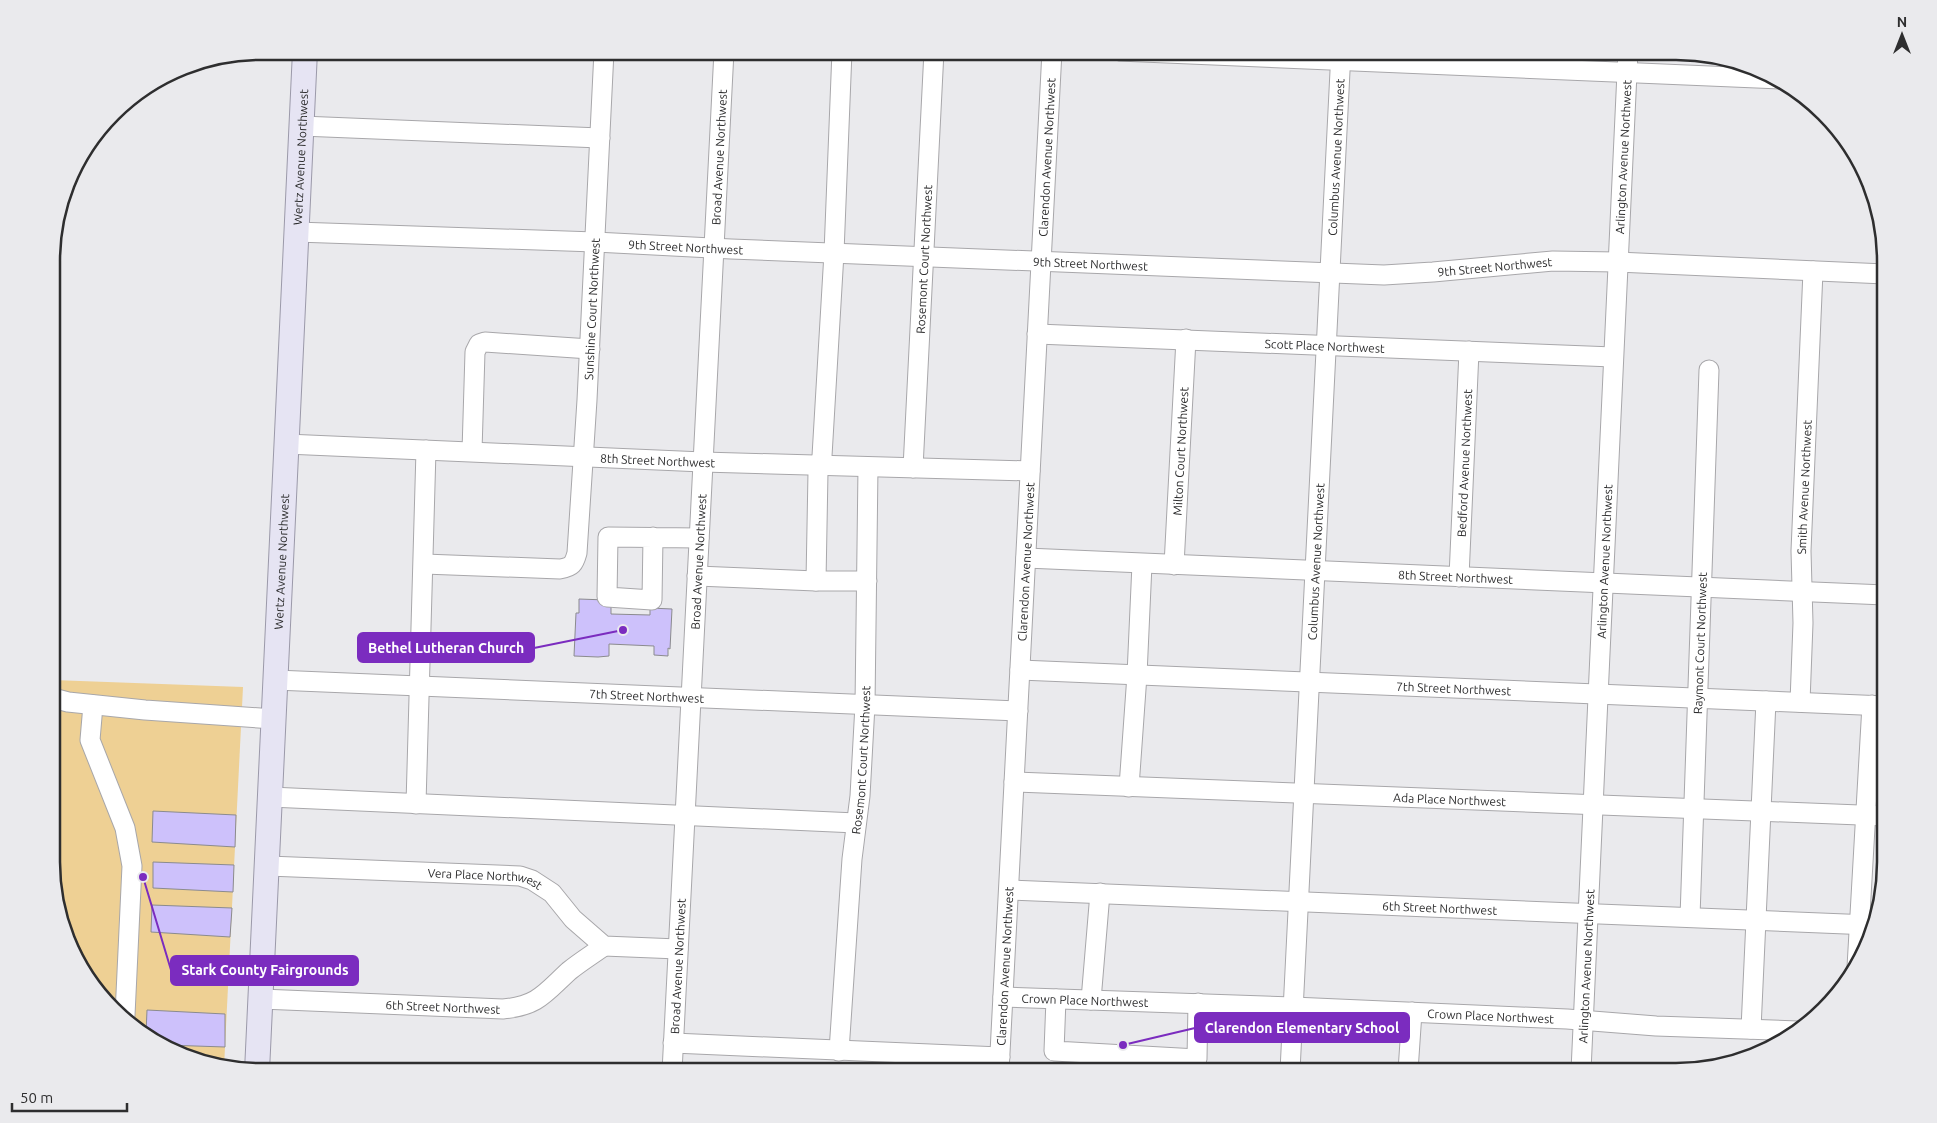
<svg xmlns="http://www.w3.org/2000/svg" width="1937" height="1123" font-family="Ubuntu,sans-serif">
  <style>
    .green { fill: #eed094 }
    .building { fill: #cdc1fb; stroke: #8b8b8e }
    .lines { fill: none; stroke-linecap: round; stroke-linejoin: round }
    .minor-casing { stroke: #a8a7aa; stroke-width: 21 }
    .major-casing { stroke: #9b99a9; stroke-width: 26 }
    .minor { stroke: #fff; stroke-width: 19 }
    .major { stroke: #e6e4f3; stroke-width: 24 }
    .labels { text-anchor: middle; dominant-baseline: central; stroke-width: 4.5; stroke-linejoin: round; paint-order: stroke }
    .street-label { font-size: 12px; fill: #2e2e2f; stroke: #eaeaed }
    .rim { fill: none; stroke: #2e2e2f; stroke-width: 2.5 }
    .leader { fill: none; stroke: #7b2cbf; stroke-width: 2 }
    .callout-dot { fill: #7b2cbf; stroke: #eaeaed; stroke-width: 2 }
    .callout { fill: #7b2cbf; stroke: #7b2cbf; stroke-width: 2 }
    .callout-label { font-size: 14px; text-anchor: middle; font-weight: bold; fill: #fff }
  </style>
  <rect width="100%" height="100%" fill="#eaeaed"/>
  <!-- green -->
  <path class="green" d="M53 680 243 687 224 1067 206 1065 156 1044 86 978 53 889Z"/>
  <!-- building -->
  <g class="building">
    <path d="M579 599 606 600 611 604V614L650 615V608L672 609 670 649 668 648V656L654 655V646L609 644V656L598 657 574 656 576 613H579Z"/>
    <path d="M153 811 236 815 235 847 152 842Z"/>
    <path d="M153 862 234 865 233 892 153 888Z"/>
    <path d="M152 905 232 908 230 937 151 932Z"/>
    <path d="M147 1010 225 1014V1047L166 1045V1048L156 1044 146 1034Z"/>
  </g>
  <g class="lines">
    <defs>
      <g id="minor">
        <path d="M1119 51 1781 79"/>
        <path d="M301 126 600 138"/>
        <path id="s1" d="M296 232 595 242 731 249 1384 275 1433 272 1553 261 1617 262 1885 274"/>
        <path id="s2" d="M1037 334 1613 357"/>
        <path id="s3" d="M286 444 703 462 1030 471"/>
        <path d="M472 451 475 352 479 344 485 342 590 349"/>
        <path id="s4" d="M913 468 934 51"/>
        <path d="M653 537 652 600 607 597 608 537 699 538"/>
        <path id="s5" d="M1026 558 1885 595"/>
        <path id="s6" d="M424 564 560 569C572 567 574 564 577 553L587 400 604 51"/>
        <path id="s7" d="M1174 565 1186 339"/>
        <path d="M697 576 816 581H867"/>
        <path id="s8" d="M1459 577 1469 351"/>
        <path d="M816 581 818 472 822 456 834 253 842 51"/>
        <path id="s9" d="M1020 670 1885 706"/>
        <path id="s10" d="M275 680 1018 711"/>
        <path d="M53 698 68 702 145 710 274 719"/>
        <path id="s11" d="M1800 702 1803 623 1801 551 1813 271"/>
        <path d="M93 705 90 740 125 828 132 866 125 1015"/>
        <path id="s12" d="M1014 782 1885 816"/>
        <path d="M1129 787 1137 675 1142 564"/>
        <path d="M270 797 856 823"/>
        <path d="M416 804 426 450"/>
        <path id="s13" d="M268 866 520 876 532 880 552 893 573 919 604 946 678 949"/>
        <path id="s14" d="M1009 890 1870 925"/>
        <path id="s15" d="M1690 917 1709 370"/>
        <path d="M1857 967 1872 705"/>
        <path id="s16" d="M1003 997 1293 1007 1567 1019 1656 1026 1798 1031"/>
        <path id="s17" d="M261 999 503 1009C538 1006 545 993 569 971 580 962 593 954 604 946"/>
        <path d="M1056 999 1054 1051 1197 1059 1198 1003"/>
        <path d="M1091 1000 1100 893"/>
        <path d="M1751 1029 1766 701"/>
        <path d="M673 1043 1000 1057"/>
        <path id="s18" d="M839 1051 852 859 860 796 865 705 868 467"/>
        <path id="s19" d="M1290 1071 1341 51"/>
        <path d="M1408 1071 1412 1012"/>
        <path id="s20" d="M1581 1071C1597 731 1611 391 1628 51"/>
        <path id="s21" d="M672 1072 724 51"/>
        <path id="s22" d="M999 1072 1052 51"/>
      </g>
      <g id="major">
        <path id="s23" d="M257 1071 305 51"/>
      </g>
    </defs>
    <!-- minor casing -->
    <use href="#minor" class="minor-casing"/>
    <!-- major casing -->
    <use href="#major" class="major-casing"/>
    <!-- minor -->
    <use href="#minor" class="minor"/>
    <!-- major -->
    <use href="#major" class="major"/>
  </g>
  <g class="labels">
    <!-- street labels -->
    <g class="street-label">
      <text stroke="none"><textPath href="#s23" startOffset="915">Wertz Avenue Northwest</textPath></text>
      <text stroke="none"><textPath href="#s21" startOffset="916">Broad Avenue Northwest</textPath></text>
      <text stroke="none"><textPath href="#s22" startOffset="916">Clarendon Avenue Northwest</textPath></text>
      <text stroke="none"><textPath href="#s19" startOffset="915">Columbus Avenue Northwest</textPath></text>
      <text stroke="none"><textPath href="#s20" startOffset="915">Arlington Avenue Northwest</textPath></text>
      <text stroke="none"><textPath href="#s1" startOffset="390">9th Street Northwest</textPath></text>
      <text stroke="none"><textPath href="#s4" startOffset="209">Rosemont Court Northwest</textPath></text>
      <text stroke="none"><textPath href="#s1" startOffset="795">9th Street Northwest</textPath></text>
      <text stroke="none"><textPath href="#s1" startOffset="1200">9th Street Northwest</textPath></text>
      <text stroke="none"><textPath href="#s6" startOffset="406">Sunshine Court Northwest</textPath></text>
      <text stroke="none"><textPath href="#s2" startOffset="288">Scott Place Northwest</textPath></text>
      <text stroke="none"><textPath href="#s7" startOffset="114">Milton Court Northwest</textPath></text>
      <text stroke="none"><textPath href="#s3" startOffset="372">8th Street Northwest</textPath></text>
      <text stroke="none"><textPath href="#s8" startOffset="114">Bedford Avenue Northwest</textPath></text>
      <text stroke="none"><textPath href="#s11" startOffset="215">Smith Avenue Northwest</textPath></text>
      <text stroke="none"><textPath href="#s23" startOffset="510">Wertz Avenue Northwest</textPath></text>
      <text stroke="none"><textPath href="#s21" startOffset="511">Broad Avenue Northwest</textPath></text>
      <text stroke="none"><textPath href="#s22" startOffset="511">Clarendon Avenue Northwest</textPath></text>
      <text stroke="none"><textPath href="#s19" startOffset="510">Columbus Avenue Northwest</textPath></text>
      <text stroke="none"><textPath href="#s20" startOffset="510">Arlington Avenue Northwest</textPath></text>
      <text stroke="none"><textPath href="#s5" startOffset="430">8th Street Northwest</textPath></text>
      <text stroke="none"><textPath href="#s15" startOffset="274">Raymont Court Northwest</textPath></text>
      <text stroke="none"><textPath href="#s9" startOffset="434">7th Street Northwest</textPath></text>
      <text stroke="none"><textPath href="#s10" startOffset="372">7th Street Northwest</textPath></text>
      <text stroke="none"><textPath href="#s18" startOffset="292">Rosemont Court Northwest</textPath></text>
      <text stroke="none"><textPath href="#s12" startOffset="436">Ada Place Northwest</textPath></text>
      <text stroke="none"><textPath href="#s13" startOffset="218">Vera Place Northwest</textPath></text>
      <text stroke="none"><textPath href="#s14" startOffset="431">6th Street Northwest</textPath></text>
      <text stroke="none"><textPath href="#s21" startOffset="106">Broad Avenue Northwest</textPath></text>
      <text stroke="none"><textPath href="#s22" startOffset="106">Clarendon Avenue Northwest</textPath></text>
      <text stroke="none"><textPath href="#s20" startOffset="105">Arlington Avenue Northwest</textPath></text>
      <text stroke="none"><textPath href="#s16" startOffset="82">Crown Place Northwest</textPath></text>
      <text stroke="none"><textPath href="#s17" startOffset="182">6th Street Northwest</textPath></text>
      <text stroke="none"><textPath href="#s16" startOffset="488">Crown Place Northwest</textPath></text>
    </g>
  </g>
  <!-- crop -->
  <path d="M0 0H1937V1123H0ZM261 60H1676A201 201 0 0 1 1877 261V862A201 201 0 0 1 1676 1063H261A201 201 0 0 1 60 862V261A201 201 0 0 1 261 60Z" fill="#eaeaed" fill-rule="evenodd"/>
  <path class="rim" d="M261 60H1676A201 201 0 0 1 1877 261V862A201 201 0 0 1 1676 1063H261A201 201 0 0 1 60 862V261A201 201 0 0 1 261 60Z"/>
  <!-- callouts -->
  <path class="leader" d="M623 630L534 648M143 877L171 970M1123 1045L1195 1028"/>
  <g class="callout-dot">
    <circle cx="623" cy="630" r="5"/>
    <circle cx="143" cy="877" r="5"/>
    <circle cx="1123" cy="1045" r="5"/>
  </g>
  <g class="callout">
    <rect x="358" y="633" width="176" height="29" rx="5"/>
    <rect x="171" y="956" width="187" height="29" rx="5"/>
    <rect x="1195" y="1013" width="214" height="29" rx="5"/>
  </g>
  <g class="callout-label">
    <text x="446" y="653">Bethel Lutheran Church</text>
    <text x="265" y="975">Stark County Fairgrounds</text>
    <text x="1302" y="1033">Clarendon Elementary School</text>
  </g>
  <!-- north arrow -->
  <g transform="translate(1902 35)" stroke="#eaeaed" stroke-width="4" paint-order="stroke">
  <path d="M0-4L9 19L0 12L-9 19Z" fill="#2e2e2f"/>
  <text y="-8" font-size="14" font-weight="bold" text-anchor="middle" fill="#2e2e2f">N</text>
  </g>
  <!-- scale -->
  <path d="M12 1103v8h115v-8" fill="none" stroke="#2e2e2f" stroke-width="2.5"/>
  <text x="20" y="1103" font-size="15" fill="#2e2e2f" stroke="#eaeaed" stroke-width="4" paint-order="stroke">50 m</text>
</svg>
